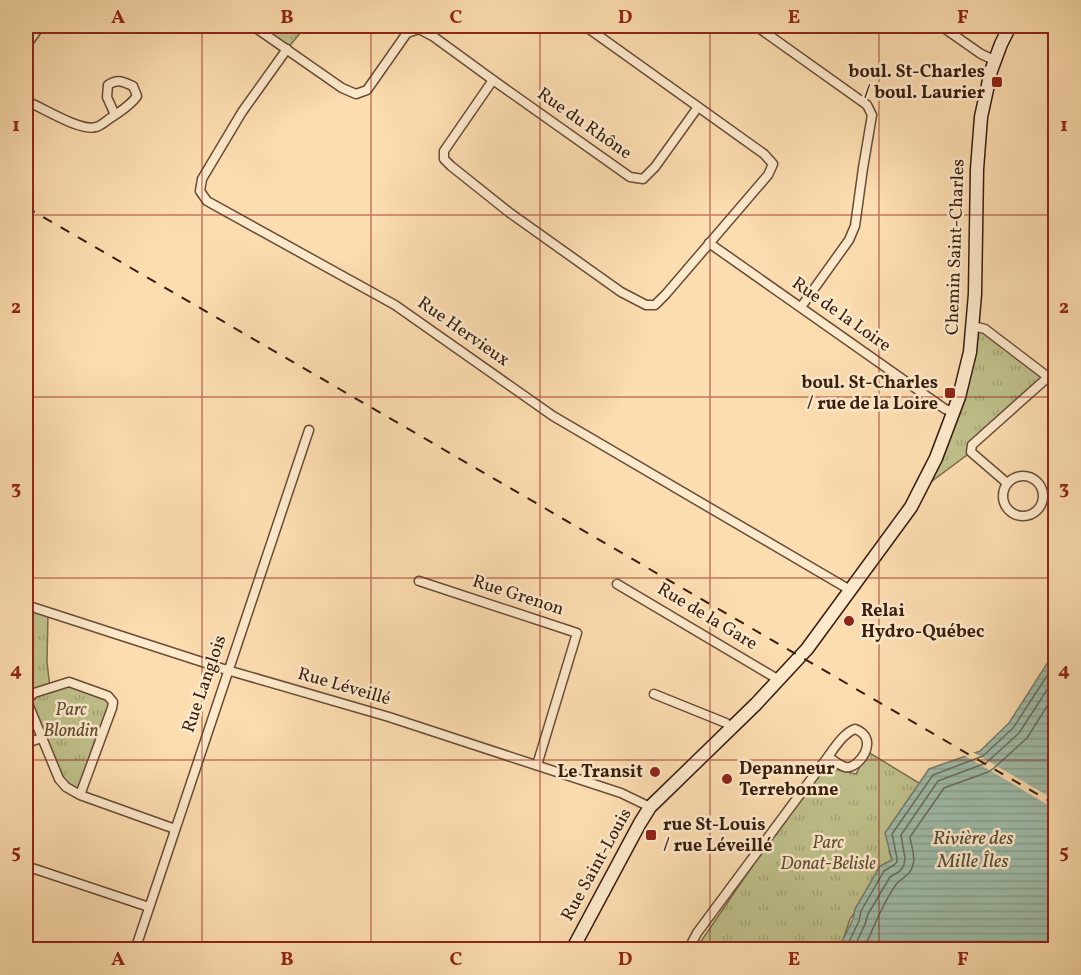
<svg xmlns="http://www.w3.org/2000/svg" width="1081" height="975" font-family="Vollkorn,serif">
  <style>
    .grass { fill: url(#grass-tufts); stroke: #7a6e4e; stroke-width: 1.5 }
    .water { fill: url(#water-rules); stroke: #757c6c; stroke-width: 1.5 }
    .pier { fill: #fcddaf }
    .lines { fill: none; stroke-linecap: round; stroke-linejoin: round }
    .shore { stroke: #6a6c5c; stroke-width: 1.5 }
    .minor-casing { stroke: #684c38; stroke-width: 11 }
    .secondary-casing { stroke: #361c10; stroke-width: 15 }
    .minor { stroke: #fde9cb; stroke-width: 8 }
    .secondary { stroke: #fde9cb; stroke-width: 12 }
    .rail { stroke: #361c10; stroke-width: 2; stroke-dasharray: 10 10; stroke-linecap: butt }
    .grid { fill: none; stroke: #8f2418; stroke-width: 1.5; stroke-opacity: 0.55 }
    .poi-dot { fill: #8f2418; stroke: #fde9cb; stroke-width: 2 }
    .labels { text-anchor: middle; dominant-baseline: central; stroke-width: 5; stroke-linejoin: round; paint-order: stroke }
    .poi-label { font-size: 18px; font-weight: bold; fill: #361c10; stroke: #fde9cb; text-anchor: end }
    .street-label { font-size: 18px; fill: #361c10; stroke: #fde9cb }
    .park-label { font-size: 18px; font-style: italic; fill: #5f4e35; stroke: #fde9cb }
    .water-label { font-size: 20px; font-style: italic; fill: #564c3e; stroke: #fde9cb }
    .neatline { fill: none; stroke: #8f2418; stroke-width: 2 }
    .grid-label { font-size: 20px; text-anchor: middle; font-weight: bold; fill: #8f2418 }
  </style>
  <defs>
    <pattern id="grass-tufts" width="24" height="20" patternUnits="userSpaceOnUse" patternTransform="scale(1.5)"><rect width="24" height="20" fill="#bfc18b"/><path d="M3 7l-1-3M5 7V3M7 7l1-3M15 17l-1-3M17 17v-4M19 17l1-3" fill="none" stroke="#a5a577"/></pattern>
    <pattern id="water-rules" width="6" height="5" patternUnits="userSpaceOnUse" patternTransform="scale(1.5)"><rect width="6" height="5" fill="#9fbca9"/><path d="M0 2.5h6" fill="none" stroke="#8aa190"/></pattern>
  </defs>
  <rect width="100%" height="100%" fill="#fcddaf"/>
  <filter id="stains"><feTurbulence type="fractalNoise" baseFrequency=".00333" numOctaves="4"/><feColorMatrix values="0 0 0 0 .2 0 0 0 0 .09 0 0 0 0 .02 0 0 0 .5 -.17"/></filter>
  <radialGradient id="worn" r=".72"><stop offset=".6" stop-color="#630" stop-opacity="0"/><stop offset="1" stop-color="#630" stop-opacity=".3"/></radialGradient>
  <!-- grass -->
  <g class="grass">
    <path d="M253 26H306L287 49Z"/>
    <path d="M969 325 988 333 1048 377 973 444 971 452 916 493 942 443 963 364Z"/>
    <path d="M26 605 48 613 47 662 50 688 69 682 113 702 80 795 66 787 26 698Z"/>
    <path d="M868 752 924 786 889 851 892 860 850 919 840 949 695 950 821 766 856 774Z"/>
  </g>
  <!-- water -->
  <path class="water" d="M1055 651V949L838 950 853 919 855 909 880 866 892 860 885 833 929 769 980 751 1009 723Z"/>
  <!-- pier -->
  <path class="pier" d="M971 751 1055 800V809L962 754Z"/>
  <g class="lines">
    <!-- shore -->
    <g class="shore">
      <path d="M845 950 859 921 861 911 884 871 894 865 897 862V858L892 834 933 775 983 756 1013 728 1056 662"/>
      <path d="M853 950 865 924 868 914 890 877 900 871 904 865 905 858 901 835 938 781 986 763 1019 733 1056 676"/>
      <path d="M863 950C874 928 881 906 895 886 900 878 910 877 913 865 916 856 911 846 910 837L944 788 988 772 994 768 1027 738 1056 692"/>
    </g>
    <defs>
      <g id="minor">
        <path d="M253 26 342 88 356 94 367 90 407 33 419 29 434 37 493 80 630 177 643 179 655 167 698 107"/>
        <path d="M756 26 867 105 872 115 863 168 855 226 849 240 801 307"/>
        <path d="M941 26 981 54 994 60"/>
        <path d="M26 46 40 26"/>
        <path d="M287 49 242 112 202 179 200 191 207 201 395 305 553 416 850 590"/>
        <path d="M493 80 444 151V159L451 166 510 213 621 292 646 305H655L666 294 768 175 773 164 764 154 585 26"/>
        <path d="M26 101C42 107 80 132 96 127 101 126 107 120 112 117 122 110 130 106 137 96L133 86C123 82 118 78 108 85L107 97 115 115"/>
        <path d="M709 243 945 409 954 412"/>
        <path d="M973 326 985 329 1048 377"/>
        <circle cx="1023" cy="496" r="20"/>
        <path d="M1007 483 971 452 972 445 1056 370"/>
        <path d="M419 581 577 633 537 765"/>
        <path d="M617 584 779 680"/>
        <path d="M26 605 227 670 389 717 621 793 650 807"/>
        <path d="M654 694 726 723 732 728"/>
        <path d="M26 743 42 738"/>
        <path d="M80 795 112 708 113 702 108 696 69 682 34 693 28 699 29 706 59 779 66 787 80 795 175 829"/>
        <path d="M26 866 149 907"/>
        <path d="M135 950 309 430"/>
        <path d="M688 950 697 933 821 766C831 754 841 734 855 729 881 738 859 770 845 767 839 765 833 760 828 757"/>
      </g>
      <path id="secondary" d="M572 950 640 823 650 807 756 704 807 649 911 507 936 458 959 397 970 352 975 294 977 169 981 117 991 71 1001 44 1010 26"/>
    </defs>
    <!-- minor casing -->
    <use href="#minor" class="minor-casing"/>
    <!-- secondary casing -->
    <use href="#secondary" class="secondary-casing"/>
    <!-- minor -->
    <use href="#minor" class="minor"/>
    <!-- secondary -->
    <use href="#secondary" class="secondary"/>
    <!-- rail -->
    <path class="rail" d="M26 207 1056 805"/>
  </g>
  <!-- grid -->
  <path class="grid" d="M202 26V950M371 26V950M540 26V950M710 26V950M879 26V950M26 215H1056M26 397H1056M26 578H1056M26 760H1056"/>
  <!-- markers -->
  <g class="poi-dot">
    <rect x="991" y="76" width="12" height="12" rx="3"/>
    <rect x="944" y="387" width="12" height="12" rx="3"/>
    <circle cx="849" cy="621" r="6"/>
    <circle cx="655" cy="772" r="6"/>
    <circle cx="727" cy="779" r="6"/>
    <rect x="645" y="829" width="12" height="12" rx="3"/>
  </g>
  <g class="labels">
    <!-- poi labels -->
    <g class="poi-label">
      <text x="985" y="72">boul. St-Charles<tspan x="985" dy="21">/ boul. Laurier</tspan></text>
      <text x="938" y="383">boul. St-Charles<tspan x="938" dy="21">/ rue de la Loire</tspan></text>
      <text x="861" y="611" text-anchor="start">Relai<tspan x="861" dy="21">Hydro-Québec</tspan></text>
      <text x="739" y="769" text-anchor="start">Depanneur<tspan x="739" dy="21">Terrebonne</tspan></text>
      <text x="643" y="772">Le Transit</text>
      <text x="663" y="825" text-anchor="start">rue St-Louis<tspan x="663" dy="21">/ rue Léveillé</tspan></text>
    </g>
    <!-- street labels -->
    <g class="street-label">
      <text transform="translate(584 124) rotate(35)">Rue du Rhône</text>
      <text transform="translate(956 247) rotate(-88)">Chemin Saint-Charles</text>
      <text transform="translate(841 315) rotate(35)">Rue de la Loire</text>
      <text transform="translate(463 332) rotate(35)">Rue Hervieux</text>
      <text transform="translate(518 596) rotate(18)">Rue Grenon</text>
      <text transform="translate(707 617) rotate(31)">Rue de la Gare</text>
      <text transform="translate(205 684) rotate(-71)">Rue Langlois</text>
      <text transform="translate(344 687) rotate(16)">Rue Léveillé</text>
      <text transform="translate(597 865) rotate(-61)">Rue Saint-Louis</text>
    </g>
    <!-- park labels -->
    <g class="park-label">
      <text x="71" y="710">Parc<tspan x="71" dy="21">Blondin</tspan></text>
      <text x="828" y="843">Parc<tspan x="828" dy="21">Donat-Belisle</tspan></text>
    </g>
    <!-- water labels -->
    <g class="water-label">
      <text x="973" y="839">Rivière des<tspan x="973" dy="23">Mille Îles</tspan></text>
    </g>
  </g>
  <!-- margin -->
  <rect width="1081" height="975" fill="none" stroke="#fcddaf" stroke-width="66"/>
  <rect x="33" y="33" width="1015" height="909" class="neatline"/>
  <g class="grid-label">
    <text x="118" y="23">A</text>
    <text x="287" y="23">B</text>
    <text x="456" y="23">C</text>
    <text x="625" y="23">D</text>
    <text x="794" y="23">E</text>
    <text x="963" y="23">F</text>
    <text x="16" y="131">1</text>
    <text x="1064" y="131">1</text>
    <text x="16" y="313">2</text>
    <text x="1064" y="313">2</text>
    <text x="16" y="494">3</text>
    <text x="1064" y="494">3</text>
    <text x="16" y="676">4</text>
    <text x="1064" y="676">4</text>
    <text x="16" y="858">5</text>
    <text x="1064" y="858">5</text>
    <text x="118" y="965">A</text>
    <text x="287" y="965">B</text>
    <text x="456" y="965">C</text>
    <text x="625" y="965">D</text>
    <text x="794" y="965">E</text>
    <text x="963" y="965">F</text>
  </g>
  <rect width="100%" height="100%" filter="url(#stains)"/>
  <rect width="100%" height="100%" fill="url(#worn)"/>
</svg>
